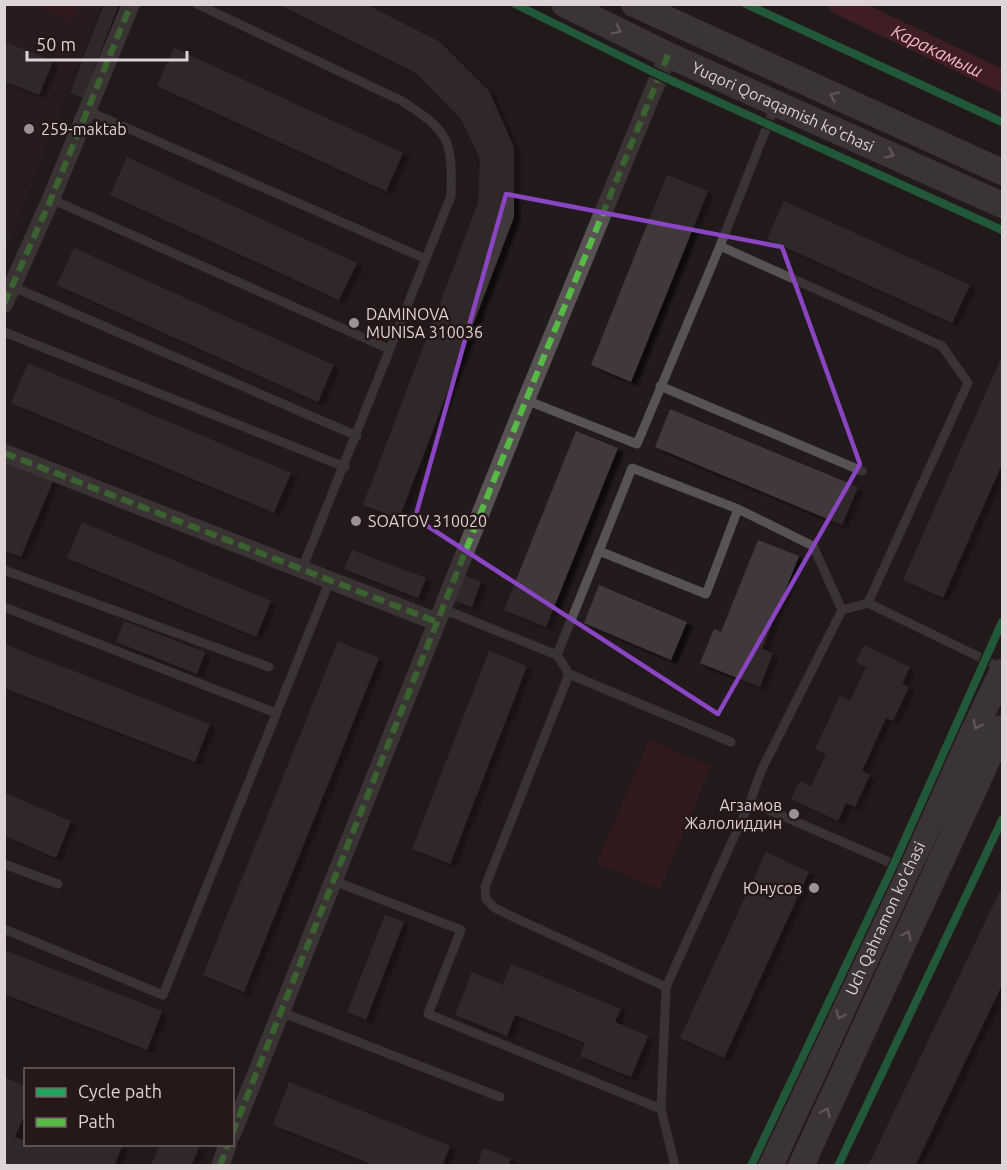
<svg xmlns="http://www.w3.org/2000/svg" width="1007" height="1170" font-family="Ubuntu,sans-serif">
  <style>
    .built { fill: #311d20 }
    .green { fill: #411c23 }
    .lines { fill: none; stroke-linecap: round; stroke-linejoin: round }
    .canal { stroke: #602230; stroke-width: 22 }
    .building { fill: #40393a; filter: url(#shadow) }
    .lane { stroke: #585353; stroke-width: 9 }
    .street { stroke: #585353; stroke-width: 18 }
    .secondary { stroke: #585658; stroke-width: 26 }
    .quiet { stroke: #58b947; stroke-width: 6; stroke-dasharray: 12 6; stroke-linecap: butt }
    .cycleway-casing { stroke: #261719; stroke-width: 11 }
    .cycleway { stroke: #20a55d; stroke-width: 8 }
    .oneway { stroke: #a29b9d }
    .marked { fill: none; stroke: #8a45c2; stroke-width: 4.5; stroke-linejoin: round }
    .poi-dot { fill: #9c9294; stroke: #261719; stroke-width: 2 }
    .labels { text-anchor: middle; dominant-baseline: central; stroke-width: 5; stroke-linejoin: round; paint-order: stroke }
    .street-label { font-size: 16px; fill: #ded3d5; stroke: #261719 }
    .poi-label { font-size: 16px; fill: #ded3d5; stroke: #261719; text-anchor: start }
    .water-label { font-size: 18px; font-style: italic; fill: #f8b7c0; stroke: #261719 }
  </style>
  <defs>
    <filter id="shadow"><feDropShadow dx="6" dy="4" stdDeviation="1.5" flood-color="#0009"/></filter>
  </defs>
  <rect width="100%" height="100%" fill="#221a1c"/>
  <!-- built -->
  <path class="built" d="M5 5H101L5 254Z"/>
  <!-- green -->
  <g class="green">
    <path d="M36 5H77L72 19Z"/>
    <path d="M649 740 711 766 660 890 597 863Z"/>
  </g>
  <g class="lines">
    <!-- canal -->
    <path class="canal" id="s1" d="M840 4 1002 81"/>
  </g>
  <!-- building -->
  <g class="building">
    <path d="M104 4H119L83 98 70 93Z"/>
    <path d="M278 4H365L440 42 489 91 514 147V217L399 519 363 505 478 203 480 159 461 119 416 73Z"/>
    <path d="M4 42 53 61 39 95 4 81Z"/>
    <path d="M174 48 403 153 386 191 157 86Z"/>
    <path d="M127 157 357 263 339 300 110 195Z"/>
    <path d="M667 175 708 191 631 382 591 365Z"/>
    <path d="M784 201 970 285 952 323 767 239Z"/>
    <path d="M74 248 334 365 318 402 57 285Z"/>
    <path d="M1002 356V464L943 598 903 580Z"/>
    <path d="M28 363 291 473 274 513 11 403Z"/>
    <path d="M670 409 858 487 842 525 655 447Z"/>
    <path d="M576 431 618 448 546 627 504 610Z"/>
    <path d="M8 462 53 481 21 557 4 550V471Z"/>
    <path d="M82 522 271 601 256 637 67 558Z"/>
    <path d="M758 540 799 556 762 649 773 653 760 687 700 663 714 629 721 632Z"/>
    <path d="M352 550 426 578 418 598 344 569Z"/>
    <path d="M463 575 481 582 472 607 454 601Z"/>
    <path d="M599 585 687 622 671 660 584 623Z"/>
    <path d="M124 621 205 652 197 674 116 642Z"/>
    <path d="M338 641 379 658 244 992 203 975Z"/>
    <path d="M4 644 210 724 195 762 4 688Z"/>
    <path d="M864 645 910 667 902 684 909 687 893 721 886 718 862 771 870 775 855 807 846 803 838 821 791 799 800 781 811 786 826 754 815 749 840 696 850 701 866 667 856 662Z"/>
    <path d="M489 651 527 666 450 864 412 849Z"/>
    <path d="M5 793 71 821 56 858 5 836Z"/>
    <path d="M766 852 809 872 724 1058 680 1038Z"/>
    <path d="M1002 887V985L915 1166H868Z"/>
    <path d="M385 915 404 922 366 1020 347 1012Z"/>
    <path d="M4 950 162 1011 147 1050 4 994Z"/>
    <path d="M511 964 621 1009 615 1022 648 1036 631 1077 580 1056 585 1043 515 1015 507 1036 455 1015 472 972 503 985Z"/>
    <path d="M4 1077 26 1086V1111L15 1137 26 1141V1144H123L114 1166H4Z"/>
    <path d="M289 1082 450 1146 442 1166H376L273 1125Z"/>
    <path d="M160 1144H192L199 1148 191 1166H151Z"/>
    <path d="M483 1148 511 1158 508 1166H477Z"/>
  </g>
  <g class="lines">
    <!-- lane -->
    <g class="lane">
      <path d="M197 4 402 101C417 111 436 122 445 139 453 155 451 178 451 196L302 569"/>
      <path d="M86 110 426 259"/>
      <path d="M51 199 389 349"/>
      <path d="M720 246 775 106"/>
      <path d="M11 286 357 436"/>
      <path d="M4 332 345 467"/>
      <path d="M660 386 862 471"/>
      <path d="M526 400 637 444 720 246 942 346 968 383 868 603"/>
      <path d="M738 509 706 594 599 551 632 468 738 509 813 546 842 610"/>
      <path d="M4 570 269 667"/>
      <path d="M4 607 276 713"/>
      <path d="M443 609 557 655 569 674 485 887 486 899 495 908 509 915 666 987"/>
      <path d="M557 655 599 551"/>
      <path d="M569 674 731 742"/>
      <path d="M750 802 905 869"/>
      <path d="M4 864 58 884"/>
      <path d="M334 881 461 930 428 1014 661 1109 675 1166"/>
      <path d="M4 929 163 995 330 580"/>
      <path d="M281 1012 500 1097"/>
      <path d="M661 1109 666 987 750 802 761 771 842 610 868 603 1002 668"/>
    </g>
    <!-- street -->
    <g class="street">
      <path d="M4 304 51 199 131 4"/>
      <path d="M4 453 437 622"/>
      <path d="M232 1134 526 400 668 55"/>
      <path d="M220 1166 228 1144"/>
    </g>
    <!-- secondary -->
    <g class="secondary">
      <path id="s2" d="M564 4 668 55 1002 205"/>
      <path d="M634 4 1002 172"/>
      <path id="s3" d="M770 1166 907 870 1002 672"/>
      <path d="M801 1166 1002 728"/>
    </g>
    <!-- quiet -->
    <g class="quiet">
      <path d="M4 304 51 199 131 4"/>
      <path d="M4 453 437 622"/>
      <path d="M232 1134 526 400 668 55"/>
      <path d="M220 1166 228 1144"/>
    </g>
    <defs>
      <g id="cycleway">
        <path d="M515 4 659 75 1002 230"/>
        <path d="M746 4 1002 122"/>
        <path d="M751 1166 894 864 1002 622"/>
        <path d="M838 1166 1002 820"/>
      </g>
    </defs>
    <!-- cycleway casing -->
    <use href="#cycleway" class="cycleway-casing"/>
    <!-- cycleway -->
    <use href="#cycleway" class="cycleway"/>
  </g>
  <!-- one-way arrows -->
  <defs><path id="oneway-chevron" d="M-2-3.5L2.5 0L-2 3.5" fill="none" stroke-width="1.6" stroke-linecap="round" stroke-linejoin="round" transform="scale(1.5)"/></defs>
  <g class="oneway">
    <use href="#oneway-chevron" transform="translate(617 30) rotate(26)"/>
    <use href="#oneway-chevron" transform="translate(834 96) rotate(-156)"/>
    <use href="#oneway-chevron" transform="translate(890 154) rotate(24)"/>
    <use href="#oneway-chevron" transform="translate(977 725) rotate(116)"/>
    <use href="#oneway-chevron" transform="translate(907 935) rotate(-65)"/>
    <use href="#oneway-chevron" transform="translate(840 1015) rotate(115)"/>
    <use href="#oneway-chevron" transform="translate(826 1112) rotate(-65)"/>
  </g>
  <!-- marked area -->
  <path d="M0 0H1007V1170H0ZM506 194 782 247 860 464 718 714 415 518Z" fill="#221a1c" fill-opacity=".55" fill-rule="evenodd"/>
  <path class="marked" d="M506 194 782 247 860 464 718 714 415 518Z"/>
  <!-- markers -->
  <g class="poi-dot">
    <circle cx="29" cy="129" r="6"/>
    <circle cx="354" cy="323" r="6"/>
    <circle cx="356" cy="521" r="6"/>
    <circle cx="794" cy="814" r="6"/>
    <circle cx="814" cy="888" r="6"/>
  </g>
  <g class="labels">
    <!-- street labels -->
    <g class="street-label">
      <text stroke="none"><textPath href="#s2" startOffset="242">Yuqori Qoraqamish ko'chasi</textPath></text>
      <text stroke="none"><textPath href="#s3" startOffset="273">Uch Qahramon ko'chasi</textPath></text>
    </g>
    <!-- poi labels -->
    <g class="poi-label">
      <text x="41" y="129">259-maktab</text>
      <text x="366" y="314">DAMINOVA<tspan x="366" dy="18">MUNISA 310036</tspan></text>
      <text x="368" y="521">SOATOV 310020</text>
      <text x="782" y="805" text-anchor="end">Агзамов<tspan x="782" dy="18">Жалолиддин</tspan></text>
      <text x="802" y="888" text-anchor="end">Юнусов</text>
    </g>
    <!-- water labels -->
    <g class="water-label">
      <text stroke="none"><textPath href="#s1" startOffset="108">Каракамыш</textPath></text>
    </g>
  </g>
  <!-- border -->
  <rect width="1007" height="1170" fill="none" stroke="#ded3d5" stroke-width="12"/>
  <!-- legend -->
  <rect x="24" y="1068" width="210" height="78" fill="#261719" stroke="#706264" stroke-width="1.5"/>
  <rect x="36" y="1088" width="30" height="9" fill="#20a55d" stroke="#706264" stroke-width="1.5"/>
  <text x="78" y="1098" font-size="18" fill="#ded3d5">Cycle path</text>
  <rect x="36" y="1118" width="30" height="9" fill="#58b947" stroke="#706264" stroke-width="1.5"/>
  <text x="78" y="1128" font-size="18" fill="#ded3d5">Path</text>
  <!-- scale -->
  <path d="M27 51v9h160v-9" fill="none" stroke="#ded3d5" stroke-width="3"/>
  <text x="36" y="51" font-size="18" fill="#ded3d5" stroke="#261719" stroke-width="4.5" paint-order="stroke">50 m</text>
</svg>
